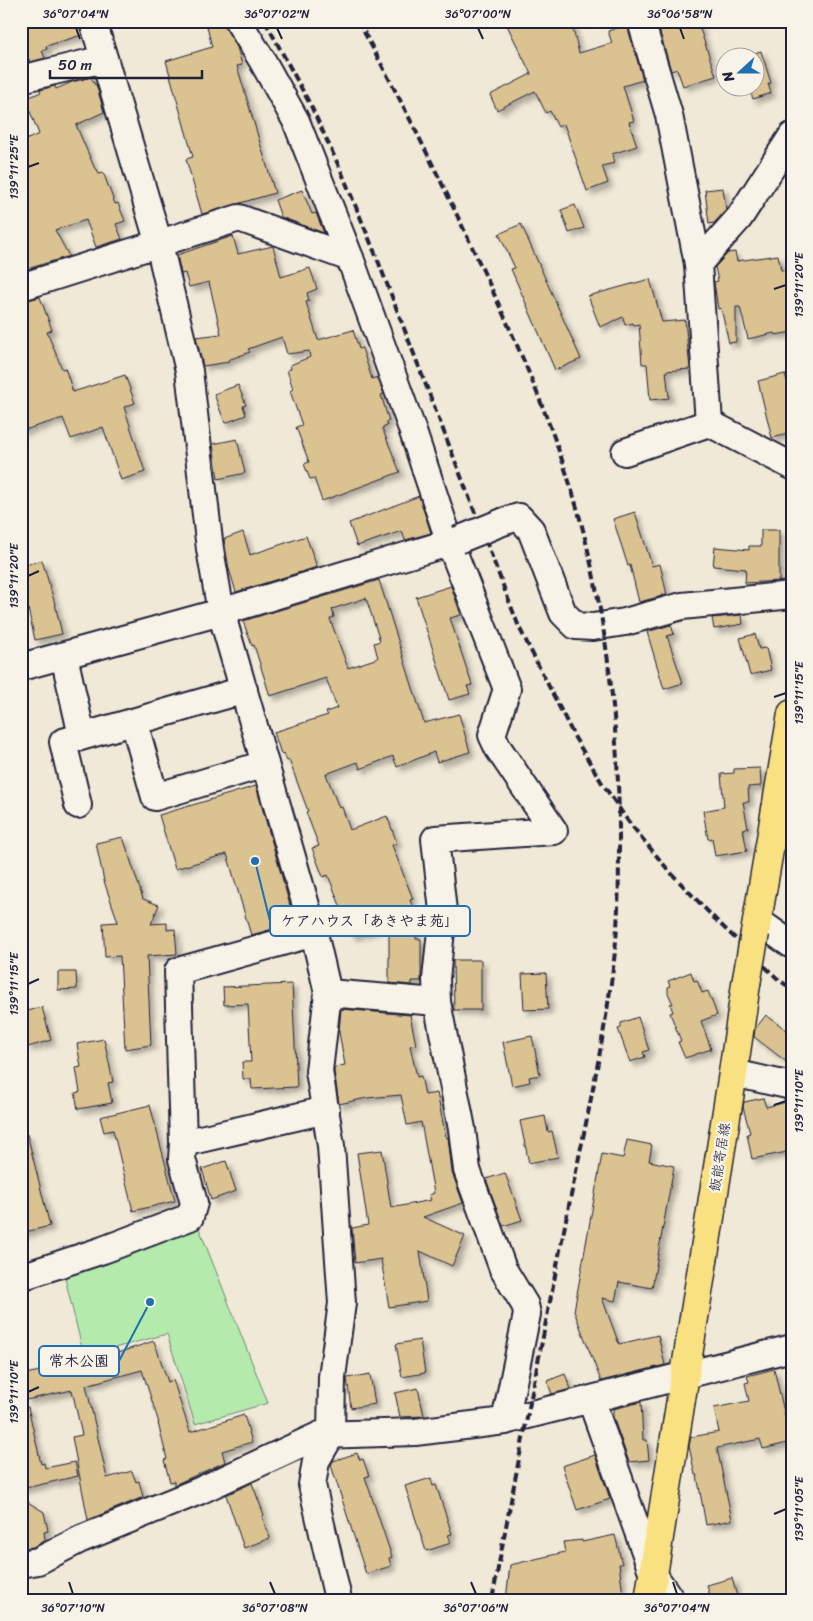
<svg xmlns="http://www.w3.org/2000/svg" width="813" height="1621" font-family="Sriracha,'Klee One',sans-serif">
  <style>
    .green { fill: #b4ebad; stroke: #6b8674 }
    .building { fill: #dac291; stroke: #22223b; fill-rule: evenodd; filter: url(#shadow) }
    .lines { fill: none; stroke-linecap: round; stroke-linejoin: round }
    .minor-casing { stroke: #22223b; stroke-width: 30 }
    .major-casing { stroke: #22223b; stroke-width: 31 }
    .minor { stroke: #f7f3e8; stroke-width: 26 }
    .major { stroke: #f9e181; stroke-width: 28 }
    .rail { stroke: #22223b; stroke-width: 4; stroke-dasharray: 8 4; stroke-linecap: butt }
    .minor-bridge-casing { stroke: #22223b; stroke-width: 30; stroke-linecap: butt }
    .major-bridge-casing { stroke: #22223b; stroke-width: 31; stroke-linecap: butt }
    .minor-bridge { stroke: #f7f3e8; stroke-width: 26 }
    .major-bridge { stroke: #f9e181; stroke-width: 28 }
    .ticks { fill: none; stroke: #22223b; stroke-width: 2 }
    .labels { text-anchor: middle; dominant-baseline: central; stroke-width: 4.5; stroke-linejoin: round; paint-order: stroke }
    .street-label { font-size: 14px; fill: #22223b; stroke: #f7f3e8 }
    .leader { fill: none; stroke: #1f6fb2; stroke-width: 2 }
    .callout-dot { fill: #1f6fb2; stroke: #f7f3e8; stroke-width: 2 }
    .callout { fill: #f7f3e8; stroke: #1f6fb2; stroke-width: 2 }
    .callout-label { font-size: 15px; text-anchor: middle; font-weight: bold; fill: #22223b }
    .neatline { fill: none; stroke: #22223b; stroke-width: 2 }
    .ticks-label { font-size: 12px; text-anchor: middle; fill: #22223b }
  </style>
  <defs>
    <filter id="shadow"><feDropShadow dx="4.5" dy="4.5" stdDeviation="2.5" flood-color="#0004"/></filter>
  </defs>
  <rect width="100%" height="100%" fill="#f1e9d7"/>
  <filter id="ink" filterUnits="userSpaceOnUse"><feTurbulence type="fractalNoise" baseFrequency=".02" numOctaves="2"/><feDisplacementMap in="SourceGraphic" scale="10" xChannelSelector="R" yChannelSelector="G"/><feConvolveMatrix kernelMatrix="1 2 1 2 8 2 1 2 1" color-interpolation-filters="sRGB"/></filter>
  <g filter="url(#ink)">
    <!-- green -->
    <path class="green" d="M197 1223 268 1403 195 1424 167 1334 84 1356 63 1270Z"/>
    <!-- building -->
    <g class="building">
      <path d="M21 21H78L82 35 46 46 47 49 42 51 45 58 30 62 29 59 21 62Z"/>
      <path d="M505 21H571L579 53 612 43 608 31 627 25 643 80 623 86 634 121 629 122 637 146 612 154 614 163 602 166 608 183 587 191 564 124 558 127 550 111 546 113 535 91 497 110 490 95 531 74Z"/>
      <path d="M682 21 684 27 698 23 716 76 683 86 677 69 671 71 659 29Z"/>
      <path d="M223 23 237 47 242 65 237 66 275 193 202 214 186 159 193 157 166 61 212 47 207 27Z"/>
      <path d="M761 51 771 83 768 84 771 93 753 99 749 88H756V58H741Z"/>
      <path d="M91 77 95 85 96 84 104 112 76 125 95 169H97L99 174 103 172 115 204 118 203 125 221 116 224 122 239 96 247 86 220 55 230 69 256 21 271V142L39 134 25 99 41 92 40 90 55 86 56 89 72 82Z"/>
      <path d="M723 188 726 210 714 223 709 224 705 190Z"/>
      <path d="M302 190 312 214 316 213 324 233 281 217 275 200Z"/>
      <path d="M575 205 584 228 569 233 561 210Z"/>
      <path d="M521 224 581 359 555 370 511 269 515 268 499 234Z"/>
      <path d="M233 236 238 254 273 246 281 277 310 268 317 289 307 293 309 301 306 302 318 340 353 330 359 349 362 348 372 379 377 377 384 394 381 395 389 421 386 422 387 426 382 428 400 472 322 501 314 478 310 479 304 464 309 462 296 427 302 425 290 391 293 389 287 370 291 369 290 365 310 357 309 351 287 354 282 337 248 349 250 352 228 360 229 362 203 366 196 337 221 334 209 282 189 287 185 273 181 274 177 255Z"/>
      <path d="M735 252 737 261 778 255 781 270 792 269V332L775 335 774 333 748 339 740 307H736V342L729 343 721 308 718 309 714 282 718 281 715 267 728 253Z"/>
      <path d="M650 279 662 322 685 320 690 369 666 371 669 398 650 400 647 364H642L639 324 634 325 633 323 625 325 623 317 600 327 588 296Z"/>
      <path d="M40 297 52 330 47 332 62 369 65 368 73 392 125 375 135 403 124 407 145 472 121 480 103 427 71 439 63 418 21 431V302Z"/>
      <path d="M785 374 792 399V433L772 438 758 381Z"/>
      <path d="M238 385 246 405 243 406 246 415 225 423 214 394Z"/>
      <path d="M237 439 245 473 218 479 213 444Z"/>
      <path d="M419 496 431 533 405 540 402 531 357 546 349 523Z"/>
      <path d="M635 512 652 566 660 564 667 595H661L662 596 639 602 630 565 628 566 613 519Z"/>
      <path d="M761 530H779V581L745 583 746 569 713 566 715 547 749 550V546H761Z"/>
      <path d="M243 532 250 555 306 536 317 567 236 592 229 569 224 539Z"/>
      <path d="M42 560 55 604 62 634 35 640 27 604 25 605 21 592V566Z"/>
      <path d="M379 580 424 723 459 714 470 752 437 762 434 752 397 767 393 756 360 769 358 762 326 774 339 808 342 807 350 830 387 816 397 843 392 845 413 899 410 900 416 915V939H421V981H412V985L389 983V924L352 936 328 875 323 877 312 848 319 846 306 812 308 811 289 760 287 761 284 753 281 754 274 732 328 715 326 712 337 708 326 678 270 696 254 645 252 646 243 621ZM366 598 380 641 374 643 378 658 348 668 330 619 334 617 332 609Z"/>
      <path d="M451 586 461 615 450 618 472 685 467 686 470 694 449 700 416 597Z"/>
      <path d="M742 615 743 624 714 629 712 618Z"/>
      <path d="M671 625 674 634 667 636 683 683 664 689 647 632Z"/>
      <path d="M755 634 759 649 766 648 771 670 750 675 740 638Z"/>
      <path d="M760 768 761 786 748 787 749 802H743L748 828 743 829 747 851 715 856 712 838 708 839 703 811 724 807 721 774 734 773V769Z"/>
      <path d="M256 786 295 923 251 935 227 854 175 869 159 815Z"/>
      <path d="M123 837 143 899 159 905 151 924 167 923V930L175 929 177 954 147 956 151 1045 125 1049 120 956 105 957 103 923 118 922 104 881 96 843Z"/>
      <path d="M453 960H481V1010H454Z"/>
      <path d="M58 972H76L77 989 58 990Z"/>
      <path d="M691 972 694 981 697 980 702 993 708 991 717 1015 701 1021 711 1049 685 1058 678 1042 681 1041 670 1013 673 1012 670 1004H673L668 993V987L670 986 668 981Z"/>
      <path d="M546 973 548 1009 524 1010 522 974Z"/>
      <path d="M292 984 297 1087 252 1089 251 1079H243L242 1062H251L248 1004 224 1005 223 987Z"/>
      <path d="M42 1007 51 1040 28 1047 25 1035 21 1036V1013Z"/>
      <path d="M341 1009 410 1015 416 1045 410 1046 417 1077 421 1076 425 1095 437 1093 446 1138 448 1137 452 1172 463 1203 423 1217 465 1236 452 1266 420 1251 427 1301 389 1307 381 1259 355 1263 352 1228 368 1225 357 1153 382 1150 391 1208 431 1200 429 1195 434 1193 421 1122 407 1125 401 1095 367 1098 339 1104 334 1071 335 1067 345 1065 339 1032Z"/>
      <path d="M766 1015 792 1034V1066L754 1037 755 1029Z"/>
      <path d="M638 1017 649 1050 643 1052 645 1057 630 1062 618 1029 621 1028V1023Z"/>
      <path d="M532 1036 540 1075 529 1077 530 1082 512 1086 503 1042Z"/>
      <path d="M104 1039 113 1082 108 1083 112 1103 78 1109 75 1093 80 1092 76 1068 81 1067 77 1044Z"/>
      <path d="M763 1098 766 1107 792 1101V1151L752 1159 747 1134 750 1133 743 1107 744 1102Z"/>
      <path d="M150 1105 175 1201 133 1211 113 1130 104 1132 100 1117Z"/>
      <path d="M545 1116 548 1132 552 1131 558 1157 529 1163 520 1121Z"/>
      <path d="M27 1134 50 1226 21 1233V1135Z"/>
      <path d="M627 1140 652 1145 649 1161 674 1166 652 1288 619 1282 615 1301 602 1298 619 1344 658 1335 665 1365 601 1381 574 1311 602 1154 623 1158Z"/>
      <path d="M226 1161 236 1191 211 1200 202 1169Z"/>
      <path d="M505 1173 522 1220 503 1226 486 1179Z"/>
      <path d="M420 1340 425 1373 402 1377 396 1344Z"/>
      <path d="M154 1341 168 1382 173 1380 190 1432 244 1415 252 1442 222 1451 225 1462 174 1485V1481L170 1482 164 1460 167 1459 158 1423H159L142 1370 86 1385 107 1478 132 1471 136 1482 139 1481 143 1497 88 1520 72 1437 82 1435 72 1390 26 1400 21 1375 86 1361V1359L111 1352V1355Z"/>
      <path d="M774 1369 791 1442 763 1449 760 1439 717 1448 732 1520 706 1525 697 1475H695L689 1446 691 1437 719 1432 714 1408 749 1401 745 1383 749 1382 747 1376Z"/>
      <path d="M370 1374 375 1404 351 1408 347 1378Z"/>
      <path d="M565 1374 571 1389 552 1394 547 1381Z"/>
      <path d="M418 1388 424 1416 400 1417 395 1393Z"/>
      <path d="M641 1402 643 1440H647L649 1460 629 1462 613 1417V1409Z"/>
      <path d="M21 1407H28L41 1464 44 1463 45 1468 75 1462 78 1476 21 1489Z"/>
      <path d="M357 1453 360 1460 363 1459 369 1476 365 1477 392 1557 389 1558 391 1566 366 1574 331 1465 333 1461Z"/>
      <path d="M595 1455 610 1499 577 1510 562 1466Z"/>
      <path d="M431 1478 433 1486 436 1485 452 1534 448 1535 451 1543 426 1551 405 1486Z"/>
      <path d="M252 1483 264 1515 262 1516 270 1538 244 1548 226 1495Z"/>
      <path d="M21 1498 44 1512 48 1531 44 1532 45 1540 33 1547 25 1548 21 1530Z"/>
      <path d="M615 1535 622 1564H619L623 1595 603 1597V1600H506L510 1565 565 1552 563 1542 582 1540V1542Z"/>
      <path d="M732 1578 738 1600H711L707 1585Z"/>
    </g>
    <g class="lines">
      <defs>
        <g id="minor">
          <path d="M93 21 159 244 189 371 210 549 221 612 314 933 328 993 319 1071 331 1146 342 1303 332 1377 331 1435 316 1461 312 1485 338 1599"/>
          <path d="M238 21 262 60 296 121 350 258 411 426 450 543 507 689 492 735 498 748 554 831 435 839 443 911 436 979 437 1002 462 1129 467 1170 503 1269 525 1305 527 1314 505 1421"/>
          <path d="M641 21 669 115 698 264 709 423 792 466"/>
          <path d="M21 79 104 59"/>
          <path d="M698 264 739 218 792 136"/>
          <path d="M21 287 239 218 350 258"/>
          <path d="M625 452 709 423"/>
          <path d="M505 521 519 517 531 530 563 613 576 626 593 627 625 622 682 606 792 595"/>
          <path d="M64 656 82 736"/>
          <path d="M21 667 221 612 458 540"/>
          <path d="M134 722 155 797 265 764"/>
          <path d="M78 805 63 742 244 690"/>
          <path d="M758 921 792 945"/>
          <path d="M328 993 437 1002"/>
          <path d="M733 1073 792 1086"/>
          <path d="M183 1143 326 1110"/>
          <path d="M21 1277 103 1250 190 1217 194 1203 182 1159 183 1143 178 971 314 933"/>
          <path d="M591 1400 653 1574 671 1600"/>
          <path d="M21 1564 38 1561 81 1539 199 1491 320 1435 415 1432 505 1421 792 1348"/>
        </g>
        <g id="major">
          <path d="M755 933 792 714"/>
          <path d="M649 1600 733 1073 746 984"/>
        </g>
      </defs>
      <!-- minor casing -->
      <use href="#minor" class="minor-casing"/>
      <!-- major casing -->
      <use href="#major" class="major-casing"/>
      <!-- minor -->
      <use href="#minor" class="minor"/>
      <!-- major -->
      <use href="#major" class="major"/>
      <!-- rail -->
      <g class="rail">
        <path d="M265 21 311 106 342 173 377 258 519 627 575 738 602 783 628 821 669 871 717 921 779 980 792 989"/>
        <path d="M358 21C402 101 442 182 480 264 520 349 558 435 582 526 608 627 619 732 619 836 619 877 619 919 614 960 603 1052 581 1144 563 1235 539 1357 515 1478 492 1600"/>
      </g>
      <defs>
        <path id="minor-bridge" d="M458 540 505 521"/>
        <path id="major-bridge" d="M746 984 755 933"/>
      </defs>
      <!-- minor-bridge casing -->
      <use href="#minor-bridge" class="minor-bridge-casing"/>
      <!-- major-bridge casing -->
      <use href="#major-bridge" class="major-bridge-casing"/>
      <!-- minor-bridge -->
      <use href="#minor-bridge" class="minor-bridge"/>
      <!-- major-bridge -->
      <use href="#major-bridge" class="major-bridge"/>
    </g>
  </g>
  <!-- ticks -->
  <path class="ticks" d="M76 28 80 39M277 28 282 39M478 28 483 39M680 28 684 39M28 167 39 163M774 289 786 285M28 576 39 571M774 697 786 693M28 984 39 979M774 1105 786 1101M28 1392 39 1387M774 1514 786 1509M69 1582 73 1594M270 1582 275 1594M471 1582 476 1594M673 1582 677 1594"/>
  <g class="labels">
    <!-- street labels -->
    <g class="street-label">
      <text transform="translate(720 1157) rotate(-81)">飯能寄居線</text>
    </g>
  </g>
  <!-- callouts -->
  <path class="leader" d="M255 861L270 921M150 1302L119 1361"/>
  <g class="callout-dot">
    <circle cx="255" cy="861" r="5"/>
    <circle cx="150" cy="1302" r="5"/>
  </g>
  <g class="callout">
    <rect x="270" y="906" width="200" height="30" rx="5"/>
    <rect x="39" y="1346" width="80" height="30" rx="5"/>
  </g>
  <g class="callout-label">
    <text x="370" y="926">ケアハウス「あきやま苑」</text>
    <text x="79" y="1366">常木公園</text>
  </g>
  <!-- margin -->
  <rect width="813" height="1621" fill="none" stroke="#f7f3e8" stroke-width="55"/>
  <!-- north arrow -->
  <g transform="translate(740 72) rotate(249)"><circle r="24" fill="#f7f3e8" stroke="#a29fa3"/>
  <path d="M0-4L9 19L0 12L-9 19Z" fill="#1f6fb2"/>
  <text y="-8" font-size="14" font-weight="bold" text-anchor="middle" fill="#22223b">N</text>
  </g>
  <!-- scale -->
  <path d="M50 70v8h152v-8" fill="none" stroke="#22223b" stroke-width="2.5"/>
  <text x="58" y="70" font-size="15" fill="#22223b" stroke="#f7f3e8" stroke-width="4" paint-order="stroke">50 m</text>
  <rect x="28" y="28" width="758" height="1566" class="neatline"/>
  <g class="ticks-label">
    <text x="76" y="18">36°07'04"N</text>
    <text x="277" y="18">36°07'02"N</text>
    <text x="478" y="18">36°07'00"N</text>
    <text x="680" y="18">36°06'58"N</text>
    <text transform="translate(14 167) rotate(-90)" y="4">139°11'25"E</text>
    <text transform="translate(799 285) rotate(-90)" y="4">139°11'20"E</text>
    <text transform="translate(14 576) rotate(-90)" y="4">139°11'20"E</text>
    <text transform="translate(799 693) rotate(-90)" y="4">139°11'15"E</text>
    <text transform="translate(14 984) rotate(-90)" y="4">139°11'15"E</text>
    <text transform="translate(799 1101) rotate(-90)" y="4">139°11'10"E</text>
    <text transform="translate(14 1392) rotate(-90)" y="4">139°11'10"E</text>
    <text transform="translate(799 1509) rotate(-90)" y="4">139°11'05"E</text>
    <text x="73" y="1612">36°07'10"N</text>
    <text x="275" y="1612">36°07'08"N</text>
    <text x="476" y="1612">36°07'06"N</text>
    <text x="677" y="1612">36°07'04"N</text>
  </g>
</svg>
